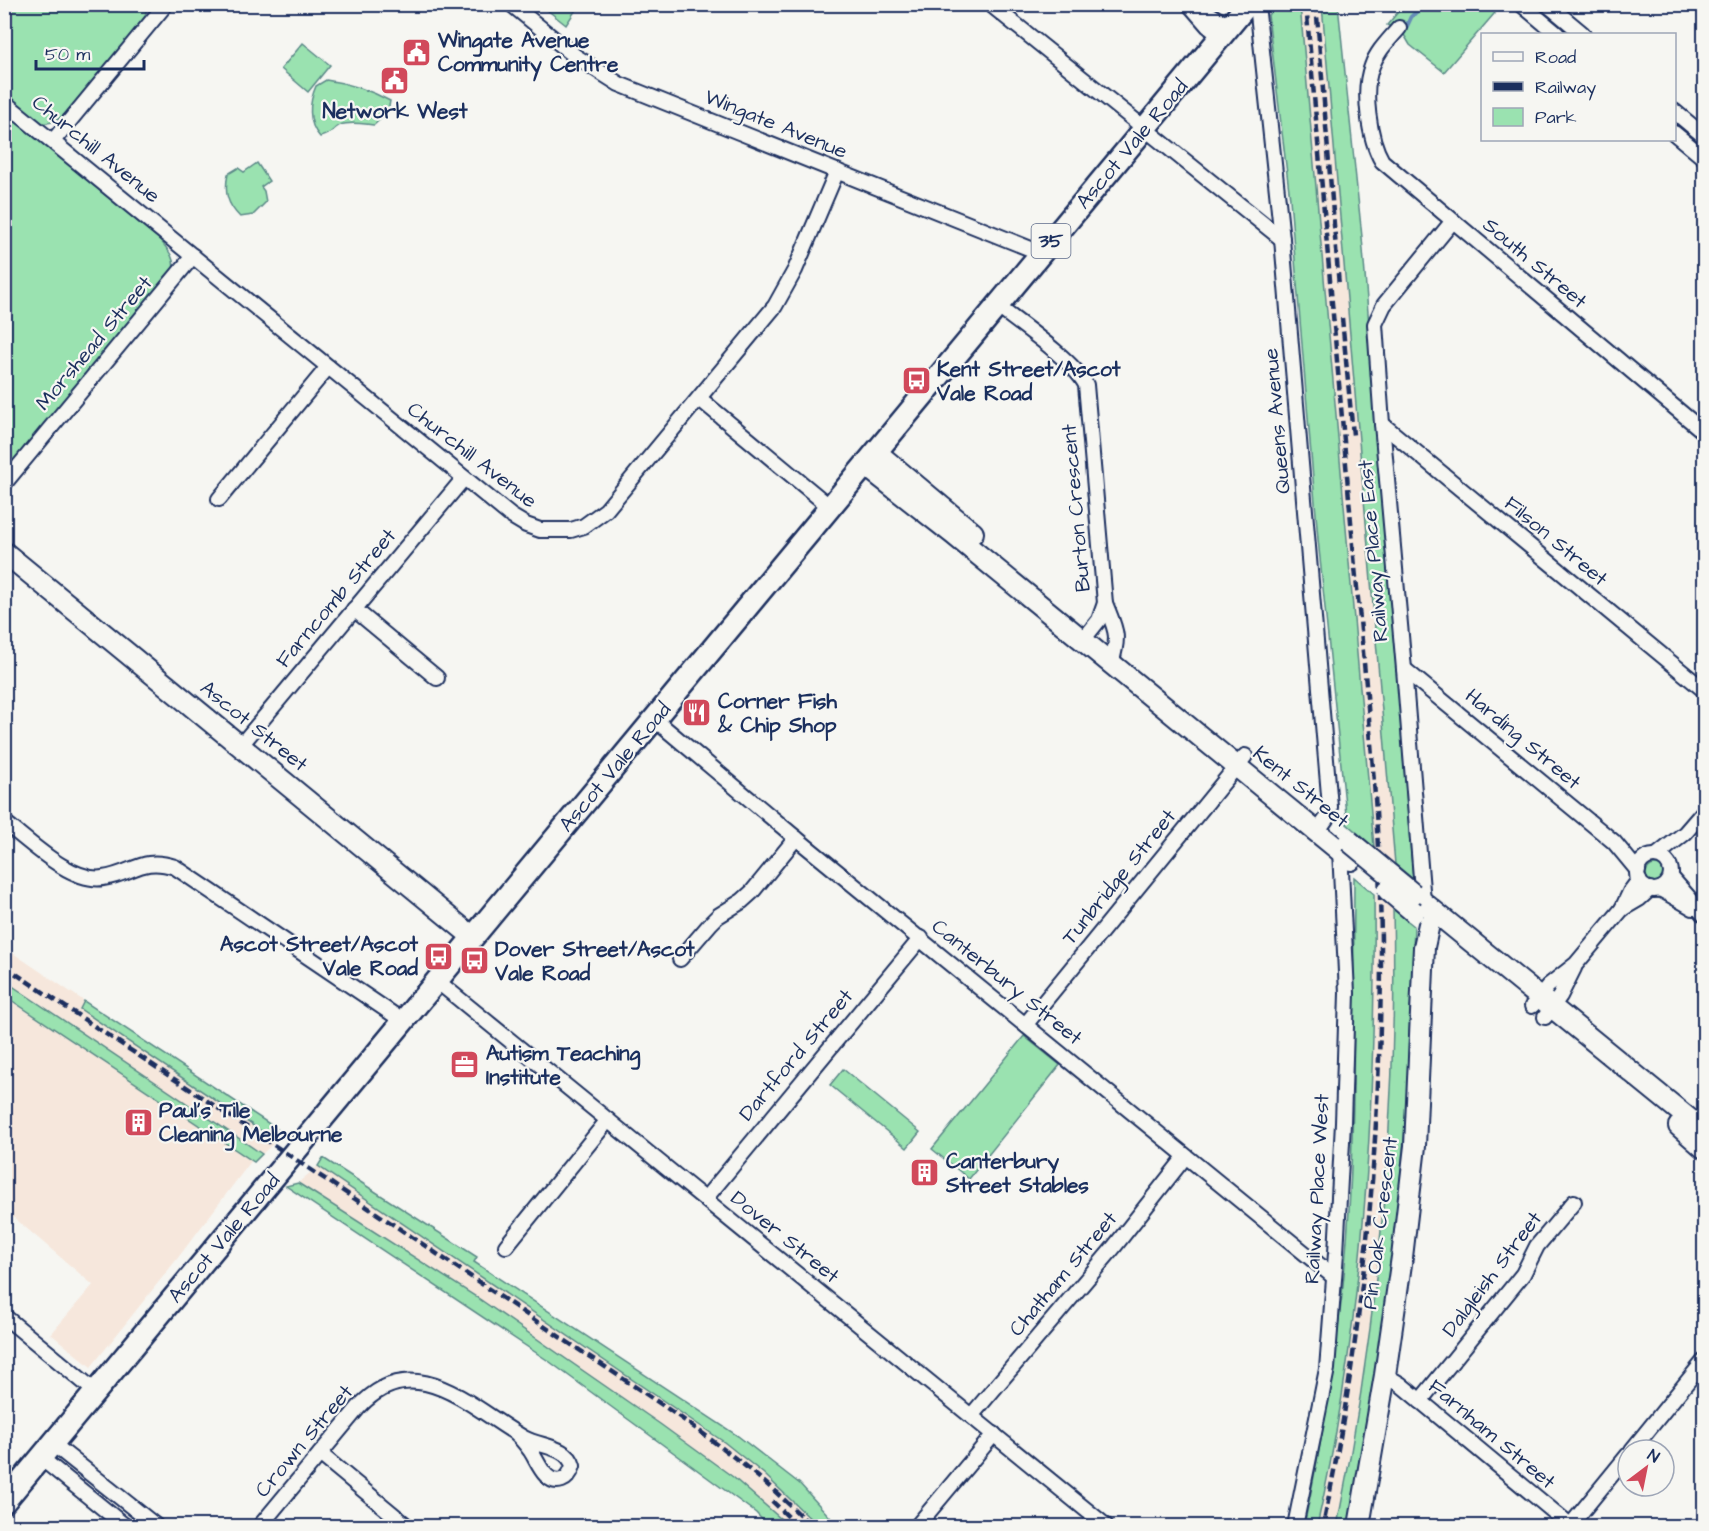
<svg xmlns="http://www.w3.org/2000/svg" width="1709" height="1531" font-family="'Architects Daughter',sans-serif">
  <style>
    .built { fill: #f6e7dc }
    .green { fill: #9ae2b0; stroke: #5a8887; stroke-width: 1.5 }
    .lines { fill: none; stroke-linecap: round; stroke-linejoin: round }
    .stream { stroke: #658cb7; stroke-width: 4.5 }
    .street-casing { stroke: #1b2f5e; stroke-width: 18 }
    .secondary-casing { stroke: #1b2f5e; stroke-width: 24 }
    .primary-casing { stroke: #1b2f5e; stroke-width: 26 }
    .street { stroke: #f6f6f2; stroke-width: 14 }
    .secondary { stroke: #f6f6f2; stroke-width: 20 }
    .primary { stroke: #f6f6f2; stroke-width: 21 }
    .rail { stroke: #1b2f5e; stroke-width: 4.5; stroke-dasharray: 9 4.5; stroke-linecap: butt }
    .secondary-bridge-casing { stroke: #1b2f5e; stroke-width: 24; stroke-linecap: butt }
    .secondary-bridge { stroke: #f6f6f2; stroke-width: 20 }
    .labels { text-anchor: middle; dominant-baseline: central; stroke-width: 4.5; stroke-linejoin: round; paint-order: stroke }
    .shield { fill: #f6f6f2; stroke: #5d6b8a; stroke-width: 1.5 }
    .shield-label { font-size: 20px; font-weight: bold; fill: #1b2f5e }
    .poi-label { font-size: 21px; font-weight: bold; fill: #1b2f5e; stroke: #f6f6f2; text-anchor: start }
    .street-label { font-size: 21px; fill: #1b2f5e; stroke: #f6f6f2 }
  </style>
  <rect width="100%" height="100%" fill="#f6f6f2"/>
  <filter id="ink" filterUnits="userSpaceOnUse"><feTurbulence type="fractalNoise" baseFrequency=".0167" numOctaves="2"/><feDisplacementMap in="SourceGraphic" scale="12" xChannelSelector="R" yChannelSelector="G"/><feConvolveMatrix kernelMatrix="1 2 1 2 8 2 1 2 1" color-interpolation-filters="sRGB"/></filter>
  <g filter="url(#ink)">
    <!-- built -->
    <g class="built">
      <path d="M1300 5H1322L1395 864 1374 847Z"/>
      <path d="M1374 894 1393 909 1395 987 1386 1195 1366 1360 1337 1526H1317L1332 1458 1348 1354 1364 1212 1374 1035Z"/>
      <path d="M4 947 84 1001 81 1009 276 1141 262 1154 5 981Z"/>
      <path d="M4 996 252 1160 177 1259 91 1367 51 1334 93 1285 5 1210Z"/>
      <path d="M318 1166 724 1442 764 1474 818 1526H789L733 1477 660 1424 478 1298 298 1183Z"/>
    </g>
    <!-- green -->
    <g class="green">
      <path d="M1497 4 1500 7 1444 72 1410 45 1403 33 1387 25 1404 5H1423L1434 11 1439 5Z"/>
      <path d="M4 5H147L145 18 67 112C42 137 28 115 5 98Z"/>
      <path d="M541 5H579L566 25Z"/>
      <path d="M1277 5H1300L1374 847 1347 824 1318 539 1290 199 1268 15Z"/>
      <path d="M1322 5H1338L1362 237 1413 879 1395 864Z"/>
      <path d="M303 43 330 65 308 92 281 69Z"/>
      <path d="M326 80C348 83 370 90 390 101L388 112 374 125C364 124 351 121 340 125 331 130 334 133 320 137 307 123 309 102 316 86Z"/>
      <path d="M5 113 160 240C168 250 176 258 173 271L5 473Z"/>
      <path d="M257 163 269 181 261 187 264 191 266 202 253 215 240 217C227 204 224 192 228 174L238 168 244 172Z"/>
      <circle cx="1655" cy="874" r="9"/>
      <path d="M1354 877 1374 894C1376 1106 1364 1320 1317 1526H1304C1324 1432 1340 1336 1347 1240 1356 1119 1353 997 1354 877Z"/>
      <path d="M1393 909 1414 926 1405 1129 1398 1201 1377 1374 1349 1526H1337C1378 1323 1398 1117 1393 909Z"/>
      <path d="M5 981 262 1154 254 1162 11 1000 5 994Z"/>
      <path d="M84 1001 283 1133 276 1141 80 1009Z"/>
      <path d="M1024 1036 1060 1065 969 1179 932 1149Z"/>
      <path d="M843 1069 920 1132 907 1148 830 1085Z"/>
      <path d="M323 1158 477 1257 474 1262 738 1436 800 1484 838 1526H818L764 1474 724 1442 318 1166Z"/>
      <path d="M298 1183 478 1298 660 1424 733 1477 789 1526H768L756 1513 550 1362 286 1186Z"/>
    </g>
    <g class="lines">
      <!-- stream -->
      <path class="stream" d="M1404 32 1411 17 1423 5"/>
      <defs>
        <g id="street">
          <path d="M511 4 575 56 619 84 1041 253"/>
          <path d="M990 4 1282 239"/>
          <path d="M1189 4 1208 26 1221 37"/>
          <path d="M1194 4 1230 27"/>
          <path d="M1257 4 1282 239 1330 807 1329 815 1317 832"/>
          <path d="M1521 4 1557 34"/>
          <path d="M1547 4 1583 34"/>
          <path d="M1399 28C1389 40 1377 51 1372 66 1362 90 1369 139 1382 161L1704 432"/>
          <path d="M4 102 511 516 526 525 540 530H571L584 526 606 510 775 306 795 270 837 171"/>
          <path d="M1674 111 1704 136"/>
          <path d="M1674 133 1704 158"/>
          <path d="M53 141 166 4"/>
          <path d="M997 306C1020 324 1074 361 1086 385L1105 603C1116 631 1120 634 1111 664"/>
          <path d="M700 399 830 507"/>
          <path d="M1382 424 1704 690"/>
          <path d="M4 484 193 256"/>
          <path d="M219 499 328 367"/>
          <path d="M354 609 437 678"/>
          <path d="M1083 640 1099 620 1105 603"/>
          <path d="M1404 669 1614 842 1638 871"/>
          <path d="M654 719 796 838 1334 1277"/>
          <path d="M241 745 464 478"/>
          <path d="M4 822C29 841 71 883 103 878 133 874 141 856 175 867L403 1021"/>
          <path d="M1656 856 1685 833 1704 811"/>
          <circle cx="1654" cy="873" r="17"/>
          <path d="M1671 877 1704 915"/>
          <path d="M1660 889 1693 908"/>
          <path d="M1423 902 1404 669 1382 424 1375 324 1384 305 1452 222"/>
          <path d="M1622 909 1639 899 1650 889"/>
          <path d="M680 959 711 923 718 916 742 901 752 892 796 838"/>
          <path d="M437 981 1106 1526"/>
          <path d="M1532 1006 1548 986 1576 964 1622 909 1630 892 1639 880"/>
          <path d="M1545 1017 1560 996 1574 968"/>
          <path d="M1026 1024 1245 756"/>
          <path d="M705 1199 921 938"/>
          <path d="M506 1246 608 1120"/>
          <path d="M4 1316 96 1392"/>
          <path d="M1385 1375 1400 1384 1571 1526"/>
          <path d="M1420 1401 1523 1274 1537 1246 1574 1202"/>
          <path d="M971 1416 1114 1247 1185 1157"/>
          <path d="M53 1444 156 1526"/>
          <path d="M1632 1450 1704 1361"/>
          <path d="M320 1454 407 1526"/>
          <path d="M41 1458 125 1526"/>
          <path d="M260 1526 358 1408C414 1346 471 1408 524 1438 540 1447 568 1446 573 1466 571 1472 568 1478 562 1480 545 1486 537 1459 530 1450 525 1443 520 1437 514 1432"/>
          <path d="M917 1526 994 1434"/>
          <path d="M1295 1526 1327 1369 1336 1253 1343 1123 1347 993 1340 850"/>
          <path d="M1570 1526 1628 1455"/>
        </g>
        <g id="secondary">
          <path d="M876 452 973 533"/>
          <path d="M865 465 953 534 1351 860"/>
          <path d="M4 552 473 937"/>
          <path d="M1413 894 1704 1131"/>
          <path d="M1679 1126 1704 1148"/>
          <path d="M1359 1526 1385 1375 1402 1257 1415 1146 1424 947 1429 924"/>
        </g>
        <path id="primary" d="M4 1502 1248 4"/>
      </defs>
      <!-- street casing -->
      <use href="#street" class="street-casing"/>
      <!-- secondary casing -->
      <use href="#secondary" class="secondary-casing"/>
      <!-- primary casing -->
      <use href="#primary" class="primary-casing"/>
      <!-- street -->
      <use href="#street" class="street"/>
      <!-- secondary -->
      <use href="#secondary" class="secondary"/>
      <!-- primary -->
      <use href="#primary" class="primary"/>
      <!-- rail -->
      <g class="rail">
        <path d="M1306 4C1322 188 1338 372 1354 556 1366 686 1380 816 1381 946 1381 1141 1363 1336 1323 1526"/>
        <path d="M1316 4 1339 286"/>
        <path d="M1342 318 1353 435"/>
        <path d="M4 966C182 1085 362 1202 539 1323 632 1386 733 1445 811 1526"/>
        <path d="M772 1501 798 1526"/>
      </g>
      <defs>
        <g id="secondary-bridge">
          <path d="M1349 841 1413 894"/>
          <path d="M1388 890 1414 912"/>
        </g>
      </defs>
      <!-- secondary-bridge casing -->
      <use href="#secondary-bridge" class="secondary-bridge-casing"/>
      <!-- secondary-bridge -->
      <use href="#secondary-bridge" class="secondary-bridge"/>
    </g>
  </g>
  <!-- icons -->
  <defs>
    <symbol id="civic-square" viewBox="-11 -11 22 22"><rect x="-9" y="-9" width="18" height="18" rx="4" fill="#d1495b" stroke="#f6f6f2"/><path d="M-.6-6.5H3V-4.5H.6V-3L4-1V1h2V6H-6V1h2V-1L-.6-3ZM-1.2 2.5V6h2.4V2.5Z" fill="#fff"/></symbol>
    <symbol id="bus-square" viewBox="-11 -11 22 22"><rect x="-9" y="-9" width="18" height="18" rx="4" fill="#d1495b" stroke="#f6f6f2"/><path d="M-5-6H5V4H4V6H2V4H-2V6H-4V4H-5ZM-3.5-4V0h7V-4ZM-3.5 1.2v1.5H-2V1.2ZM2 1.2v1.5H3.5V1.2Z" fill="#fff"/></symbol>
    <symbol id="restaurant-square" viewBox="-11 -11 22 22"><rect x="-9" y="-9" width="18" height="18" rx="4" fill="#d1495b" stroke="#f6f6f2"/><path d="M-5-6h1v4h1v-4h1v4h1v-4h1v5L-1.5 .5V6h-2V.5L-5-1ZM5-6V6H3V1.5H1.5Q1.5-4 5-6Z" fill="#fff"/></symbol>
    <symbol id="office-square" viewBox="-11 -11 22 22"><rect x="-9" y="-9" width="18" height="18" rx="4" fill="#d1495b" stroke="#f6f6f2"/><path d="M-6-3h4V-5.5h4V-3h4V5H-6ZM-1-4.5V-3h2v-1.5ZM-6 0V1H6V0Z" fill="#fff"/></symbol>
    <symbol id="building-square" viewBox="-11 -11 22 22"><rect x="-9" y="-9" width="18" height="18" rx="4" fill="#d1495b" stroke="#f6f6f2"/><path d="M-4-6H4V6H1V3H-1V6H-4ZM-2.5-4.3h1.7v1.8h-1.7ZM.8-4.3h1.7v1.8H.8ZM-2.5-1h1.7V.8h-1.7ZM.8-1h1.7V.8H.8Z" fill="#fff"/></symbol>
  </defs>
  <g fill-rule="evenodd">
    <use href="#civic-square" x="400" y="36" width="33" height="33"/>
    <use href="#civic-square" x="378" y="64" width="33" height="33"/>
    <use href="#bus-square" x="900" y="364" width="33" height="33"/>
    <use href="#restaurant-square" x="680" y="696" width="33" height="33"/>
    <use href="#bus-square" x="422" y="940" width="33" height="33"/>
    <use href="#bus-square" x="458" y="944" width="33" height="33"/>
    <use href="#office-square" x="448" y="1048" width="33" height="33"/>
    <use href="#building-square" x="122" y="1106" width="33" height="33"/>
    <use href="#building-square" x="908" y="1156" width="33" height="33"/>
  </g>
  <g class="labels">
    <!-- shield labels -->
    <rect class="shield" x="1031.5" y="224" width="39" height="34" rx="4.5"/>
    <g class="shield-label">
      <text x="1051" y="241">35</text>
    </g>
    <!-- poi labels -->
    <g class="poi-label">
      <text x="438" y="40">Wingate Avenue<tspan x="438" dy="24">Community Centre</tspan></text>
      <text x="395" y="111" text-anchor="middle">Network West</text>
      <text x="937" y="369">Kent Street/Ascot<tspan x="937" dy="24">Vale Road</tspan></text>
      <text x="718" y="701">Corner Fish<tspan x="718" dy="24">&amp; Chip Shop</tspan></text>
      <text x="418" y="944" text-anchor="end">Ascot Street/Ascot<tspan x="418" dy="24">Vale Road</tspan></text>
      <text x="495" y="949">Dover Street/Ascot<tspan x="495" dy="24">Vale Road</tspan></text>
      <text x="486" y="1053">Autism Teaching<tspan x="486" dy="24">Institute</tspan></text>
      <text x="159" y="1110">Paul's Tile<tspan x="159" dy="24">Cleaning Melbourne</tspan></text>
      <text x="946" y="1161">Canterbury<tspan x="946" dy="24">Street Stables</tspan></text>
    </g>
    <!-- street labels -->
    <g class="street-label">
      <text transform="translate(776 124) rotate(22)">Wingate Avenue</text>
      <text transform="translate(1132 144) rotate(-50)">Ascot Vale Road</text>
      <text transform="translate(96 149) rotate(39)">Churchill Avenue</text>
      <text transform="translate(1535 263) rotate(40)">South Street</text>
      <text transform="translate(94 343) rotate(-50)">Morshead Street</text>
      <text transform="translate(1277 421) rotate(-95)">Queens Avenue</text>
      <text transform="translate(472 455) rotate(38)">Churchill Avenue</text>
      <text transform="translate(1076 508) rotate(-95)">Burton Crescent</text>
      <text transform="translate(1556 541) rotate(40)">Filson Street</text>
      <text transform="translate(1373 551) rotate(-95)">Railway Place East</text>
      <text transform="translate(336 598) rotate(-50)">Farncomb Street</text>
      <text transform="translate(254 726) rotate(39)">Ascot Street</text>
      <text transform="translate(1523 739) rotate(40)">Harding Street</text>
      <text transform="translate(615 767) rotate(-50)">Ascot Vale Road</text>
      <text transform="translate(1301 787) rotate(39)">Kent Street</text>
      <text transform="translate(1119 877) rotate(-51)">Tunbridge Street</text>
      <text transform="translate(1007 982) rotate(39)">Canterbury Street</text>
      <text transform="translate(796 1055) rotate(-50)">Dartford Street</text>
      <text transform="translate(1317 1189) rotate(-87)">Railway Place West</text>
      <text transform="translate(1380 1223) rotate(-83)">Pin Oak Crescent</text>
      <text transform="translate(785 1237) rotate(39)">Dover Street</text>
      <text transform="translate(224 1238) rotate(-50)">Ascot Vale Road</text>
      <text transform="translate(1063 1274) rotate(-50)">Chatham Street</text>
      <text transform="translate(1492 1274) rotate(-53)">Dalgleish Street</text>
      <text transform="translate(1492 1434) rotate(40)">Farnham Street</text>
      <text transform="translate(304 1441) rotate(-50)">Crown Street</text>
    </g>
  </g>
  <!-- margin -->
  <rect width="1709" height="1531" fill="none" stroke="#f6f6f2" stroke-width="24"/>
  <rect x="12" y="12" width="1685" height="1507" fill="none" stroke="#1b2f5e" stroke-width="2" filter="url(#ink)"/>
  <!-- legend -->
  <rect x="1481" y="33" width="195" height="108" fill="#f6f6f2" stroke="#9ea6b7" stroke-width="1.5"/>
  <rect x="1493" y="52" width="30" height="9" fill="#f6f6f2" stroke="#9ea6b7" stroke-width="1.5"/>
  <text x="1535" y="63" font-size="18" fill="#1b2f5e">Road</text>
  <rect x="1493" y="82" width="30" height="9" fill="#1b2f5e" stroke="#9ea6b7" stroke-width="1.5"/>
  <text x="1535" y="93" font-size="18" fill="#1b2f5e">Railway</text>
  <rect x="1493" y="108" width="30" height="18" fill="#9ae2b0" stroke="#9ea6b7" stroke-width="1.5"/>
  <text x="1535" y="123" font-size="18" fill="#1b2f5e">Park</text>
  <!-- north arrow -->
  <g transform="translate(1646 1468) rotate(32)"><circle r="28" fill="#f6f6f2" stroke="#9ea6b7" stroke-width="1.5"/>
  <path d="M0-4.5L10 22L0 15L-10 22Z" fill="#d1495b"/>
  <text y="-9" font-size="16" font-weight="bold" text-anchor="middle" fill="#1b2f5e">N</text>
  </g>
  <!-- scale -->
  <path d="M36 60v9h108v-9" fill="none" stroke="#1b2f5e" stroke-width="3"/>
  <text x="45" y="60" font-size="18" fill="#1b2f5e" stroke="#f6f6f2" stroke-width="4.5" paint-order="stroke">50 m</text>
</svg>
